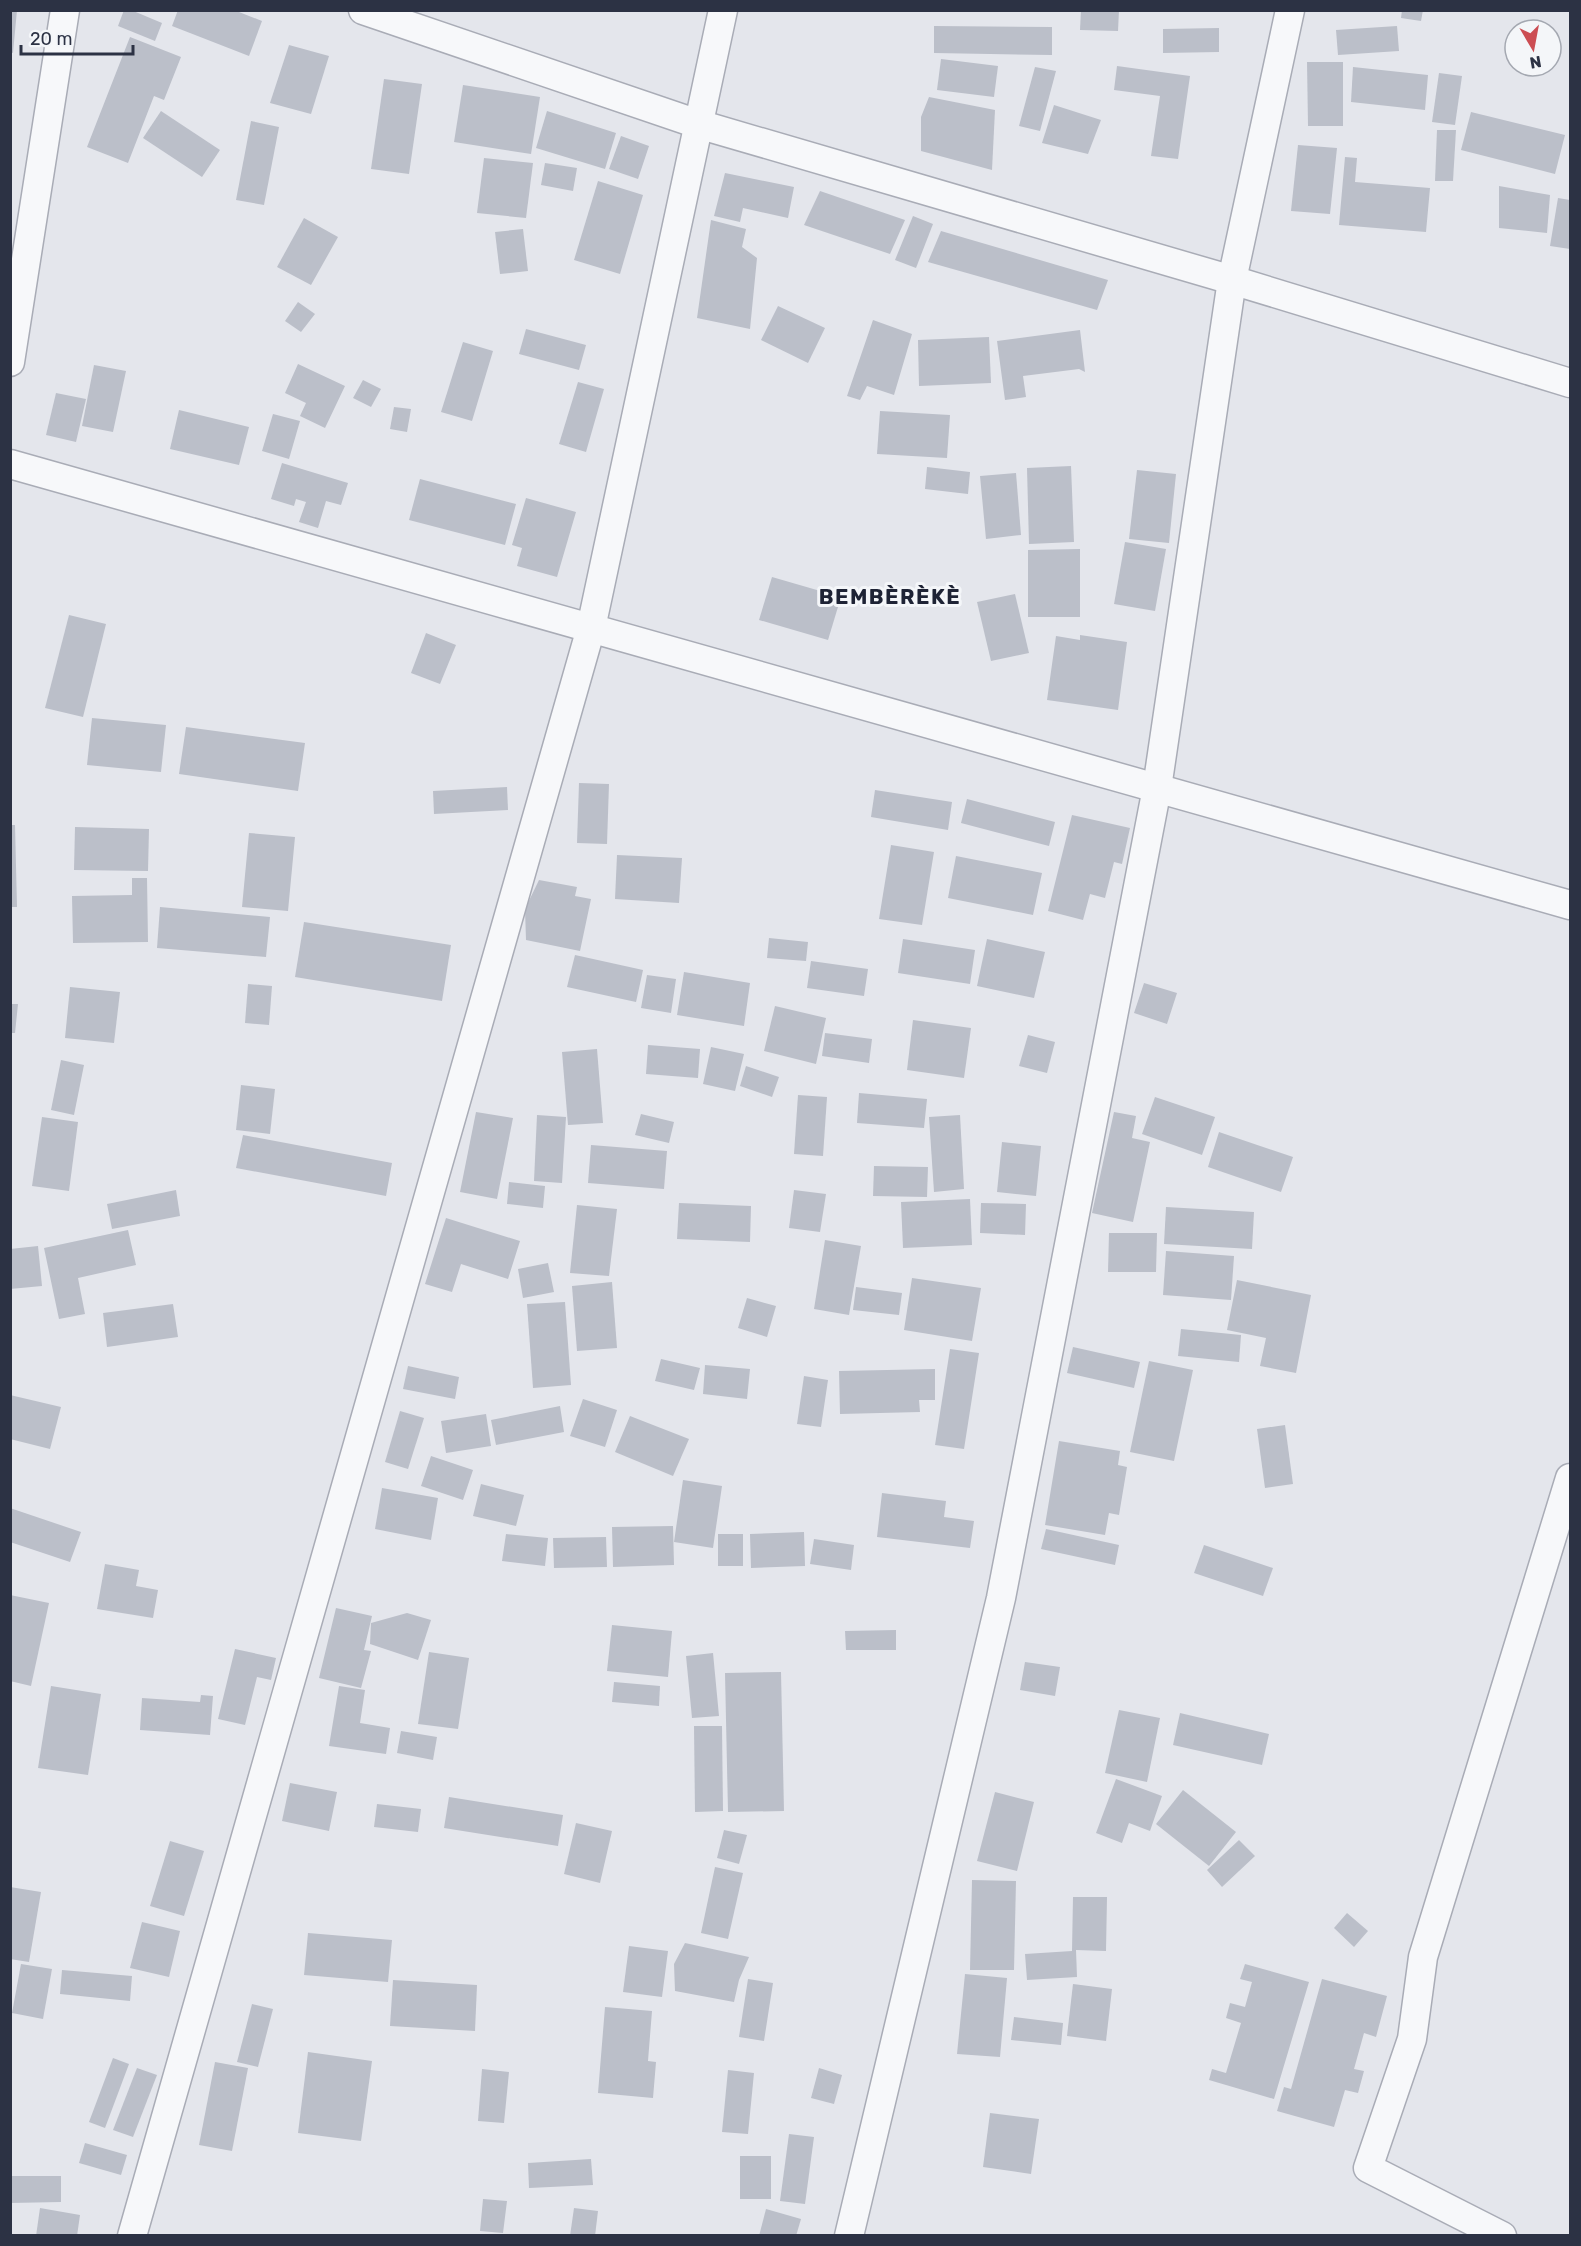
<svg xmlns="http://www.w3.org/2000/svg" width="1581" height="2246" font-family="Rubik,sans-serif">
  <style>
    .building { fill: #bbbfc9 }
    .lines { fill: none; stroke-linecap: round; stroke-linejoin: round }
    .street-casing { stroke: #a9acb6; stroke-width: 31 }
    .street { stroke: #f7f8fa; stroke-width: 28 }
    .labels { text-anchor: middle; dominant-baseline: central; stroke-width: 6; stroke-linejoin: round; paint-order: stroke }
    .district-label { font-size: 21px; font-weight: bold; letter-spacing: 1.5px; fill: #1e2335; stroke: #f4f6f9 }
  </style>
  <rect width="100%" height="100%" fill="#e4e6ec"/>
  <!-- building -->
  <g class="building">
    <path d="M10 10H17L13 53 10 52Z"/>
    <path d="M124 10H131L162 23 155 41 118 26Z"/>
    <path d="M178 10H234L262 21 249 56 172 26Z"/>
    <path d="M1081 10H1119L1118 31 1080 30Z"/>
    <path d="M1402 10H1423L1421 21 1401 18Z"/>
    <path d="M934 26 1052 27V55L934 53Z"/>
    <path d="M1397 26 1399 51 1338 55 1336 30Z"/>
    <path d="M1219 28V52L1163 53V29Z"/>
    <path d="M130 37 181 57 164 100 154 96 128 163 87 147Z"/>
    <path d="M289 45 329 56 311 114 270 103Z"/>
    <path d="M941 59 998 66 994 97 937 90Z"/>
    <path d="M1307 62H1343V126H1308Z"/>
    <path d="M1117 66 1190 76 1178 159 1151 156 1160 96 1114 90Z"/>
    <path d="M1035 67 1056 71 1040 131 1019 126Z"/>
    <path d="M1353 67 1428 75 1425 110 1351 102Z"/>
    <path d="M1439 73 1462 76 1455 125 1432 122Z"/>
    <path d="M384 79 422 84 409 174 371 169Z"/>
    <path d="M463 85 540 97 531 154 454 142Z"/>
    <path d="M929 97 995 110 992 170 921 151V117Z"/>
    <path d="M1054 105 1101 120 1088 154 1042 143Z"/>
    <path d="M161 111 220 150 202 177 143 138Z"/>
    <path d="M547 111 616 133 605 169 536 148Z"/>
    <path d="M1471 112 1565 135 1555 174 1461 150Z"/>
    <path d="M251 121 279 127 264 205 236 200Z"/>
    <path d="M1437 130H1456L1453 181H1435Z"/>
    <path d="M621 136 649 146 638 179 609 169Z"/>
    <path d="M1298 145 1337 148 1330 214 1291 211Z"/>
    <path d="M1345 157 1357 158 1355 182 1430 188 1426 232 1339 225Z"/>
    <path d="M484 158 533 163 526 218 477 213Z"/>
    <path d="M545 163 577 168 573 191 541 185Z"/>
    <path d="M725 173 794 187 788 218 743 208 740 222 714 216Z"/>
    <path d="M598 181 643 195 620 274 574 260Z"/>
    <path d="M1499 186 1550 195 1547 233 1499 228Z"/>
    <path d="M820 191 905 220 890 254 804 225Z"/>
    <path d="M1558 198 1570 200V249L1550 246Z"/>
    <path d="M913 216 933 224 916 268 895 260Z"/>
    <path d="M304 218 338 237 311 285 277 267Z"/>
    <path d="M711 220 746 229 742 247 757 258 750 329 697 318Z"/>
    <path d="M523 229 528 271 500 274 495 232Z"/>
    <path d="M941 231 1108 280 1097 310 928 262Z"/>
    <path d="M298 302 315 314 301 332 285 321Z"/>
    <path d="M778 306 825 328 808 363 761 340Z"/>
    <path d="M873 320 912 334 894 395 867 386 860 400 847 396Z"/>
    <path d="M526 329 586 345 579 370 519 354Z"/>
    <path d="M1080 330 1085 372 1079 369 1023 376 1026 397 1005 400 997 341Z"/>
    <path d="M989 337 991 383 919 386 918 340Z"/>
    <path d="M463 342 493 351 472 421 441 412Z"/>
    <path d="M298 364 345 386 325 428 300 416 306 403 285 393Z"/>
    <path d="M94 365 126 371 113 432 82 426Z"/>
    <path d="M363 380 381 389 371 407 353 398Z"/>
    <path d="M578 382 604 389 586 452 559 444Z"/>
    <path d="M56 393 86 399 76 442 46 435Z"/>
    <path d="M394 407 411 409 407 432 390 429Z"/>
    <path d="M179 410 249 427 239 465 170 449Z"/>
    <path d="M880 411 950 415 947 458 877 454Z"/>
    <path d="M273 414 300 421 289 459 262 451Z"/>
    <path d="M282 463 348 483 341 505 326 501 318 528 299 522 306 502 296 499 294 506 271 499Z"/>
    <path d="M1071 466 1074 542 1029 544 1027 468Z"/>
    <path d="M927 467 970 472 968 494 925 489Z"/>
    <path d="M1137 470 1176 474 1169 543 1129 539Z"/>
    <path d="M1016 473 1021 535 986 539 980 476Z"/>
    <path d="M420 479 516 504 505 545 409 520Z"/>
    <path d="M526 498 576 512 557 577 517 566 522 548 512 545Z"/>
    <path d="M1125 542 1166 549 1155 611 1114 604Z"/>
    <path d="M1080 549V617H1028V550Z"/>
    <path d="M772 577 841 597 828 640 759 620Z"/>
    <path d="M1015 594 1029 653 991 661 977 602Z"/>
    <path d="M69 615 106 624 83 717 45 708Z"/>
    <path d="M426 633 456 645 440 684 411 673Z"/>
    <path d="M1080 635 1127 642 1118 710 1047 700 1056 636 1080 640Z"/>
    <path d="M92 718 166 725 161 772 87 765Z"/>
    <path d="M186 727 305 743 298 791 179 774Z"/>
    <path d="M579 783 609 784 607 844 577 843Z"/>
    <path d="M507 787 508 810 434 814 433 791Z"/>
    <path d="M875 790 952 802 948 830 871 817Z"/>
    <path d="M967 799 1055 822 1049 846 961 823Z"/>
    <path d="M1072 815 1130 828 1122 864 1114 862 1105 898 1090 894 1083 920 1048 911Z"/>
    <path d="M10 825H15L17 907H10Z"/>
    <path d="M75 827 149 829 148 871 74 870Z"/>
    <path d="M249 833 295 837 288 911 242 907Z"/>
    <path d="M891 845 934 852 922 925 879 919Z"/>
    <path d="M617 855 682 858 679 903 615 899Z"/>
    <path d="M956 856 1042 873 1033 915 948 898Z"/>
    <path d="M132 878H147L148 942 73 943 72 896 132 895Z"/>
    <path d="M539 880 577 887 575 896 591 899 580 951 526 940 525 909Z"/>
    <path d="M160 907 270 917 266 957 157 948Z"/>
    <path d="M304 922 451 945 442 1001 295 977Z"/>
    <path d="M769 938 808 942 806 961 767 958Z"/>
    <path d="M903 939 975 950 970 984 898 973Z"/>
    <path d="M987 939 1045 952 1034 998 977 986Z"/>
    <path d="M575 955 643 970 636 1002 567 987Z"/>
    <path d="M811 961 868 969 864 996 807 988Z"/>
    <path d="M684 972 750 983 744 1026 677 1015Z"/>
    <path d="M647 975 676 979 671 1013 641 1008Z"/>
    <path d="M1144 983 1177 993 1167 1024 1134 1013Z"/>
    <path d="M248 984 272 986 269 1025 245 1023Z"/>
    <path d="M70 987 120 992 114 1043 65 1038Z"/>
    <path d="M10 1004H18L15 1033H10Z"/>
    <path d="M775 1006 826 1018 816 1064 764 1051Z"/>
    <path d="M913 1020 971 1028 964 1078 907 1070Z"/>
    <path d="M825 1033 872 1039 869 1063 822 1056Z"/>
    <path d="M1028 1035 1055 1042 1047 1073 1019 1066Z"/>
    <path d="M648 1045 700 1049 698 1078 646 1074Z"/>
    <path d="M711 1047 744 1054 735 1091 703 1084Z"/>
    <path d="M597 1049 603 1123 568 1125 562 1052Z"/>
    <path d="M61 1060 84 1065 74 1115 51 1110Z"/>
    <path d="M746 1066 779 1077 772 1097 740 1086Z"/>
    <path d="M241 1085 275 1089 270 1134 236 1130Z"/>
    <path d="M859 1093 927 1099 924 1128 857 1123Z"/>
    <path d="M798 1095 827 1097 823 1156 794 1154Z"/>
    <path d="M1155 1097 1215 1117 1202 1155 1142 1134Z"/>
    <path d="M476 1112 513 1118 497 1199 460 1192Z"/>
    <path d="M1114 1112 1136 1116 1132 1138 1150 1142 1133 1222 1092 1213Z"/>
    <path d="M641 1114 674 1122 669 1143 635 1135Z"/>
    <path d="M537 1115 566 1117 562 1183 534 1181Z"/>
    <path d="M960 1115 964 1189 934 1192 929 1117Z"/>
    <path d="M42 1117 78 1122 69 1191 32 1186Z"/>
    <path d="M1219 1132 1293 1157 1281 1192 1208 1167Z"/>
    <path d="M243 1135 392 1163 386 1196 236 1168Z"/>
    <path d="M1002 1142 1041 1146 1036 1196 997 1192Z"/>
    <path d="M591 1145 667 1151 664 1189 588 1183Z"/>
    <path d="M874 1166 928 1167 927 1197 873 1196Z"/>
    <path d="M509 1182 545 1186 543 1208 507 1204Z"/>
    <path d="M176 1190 180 1216 112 1229 107 1204Z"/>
    <path d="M794 1190 826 1194 820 1232 789 1228Z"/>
    <path d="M970 1199 972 1245 903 1248 901 1202Z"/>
    <path d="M679 1203 751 1206 750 1242 677 1239Z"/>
    <path d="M981 1203 1026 1204 1025 1235 980 1233Z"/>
    <path d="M577 1205 617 1209 609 1276 570 1273Z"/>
    <path d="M1166 1207 1254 1212 1252 1249 1164 1244Z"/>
    <path d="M446 1218 520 1241 508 1279 461 1264 452 1292 425 1284Z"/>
    <path d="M128 1230 136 1265 78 1278 85 1314 59 1319 44 1248Z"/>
    <path d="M1109 1233H1157L1156 1272H1108Z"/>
    <path d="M825 1240 861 1246 849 1315 814 1309Z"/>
    <path d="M38 1246 42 1286 10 1289V1249Z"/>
    <path d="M1166 1251 1234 1256 1231 1300 1163 1295Z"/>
    <path d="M548 1263 554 1292 523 1298 518 1269Z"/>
    <path d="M912 1278 981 1288 972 1341 904 1330Z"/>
    <path d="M1237 1280 1311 1295 1296 1373 1260 1366 1266 1338 1227 1330Z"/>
    <path d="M612 1282 617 1348 577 1351 572 1286Z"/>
    <path d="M856 1287 902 1293 899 1315 853 1310Z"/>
    <path d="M747 1298 776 1306 767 1337 738 1328Z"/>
    <path d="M565 1302 571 1385 533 1388 527 1304Z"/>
    <path d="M173 1304 178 1337 107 1347 103 1313Z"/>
    <path d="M1181 1329 1241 1335 1239 1362 1178 1356Z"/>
    <path d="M1073 1347 1140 1362 1134 1388 1067 1373Z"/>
    <path d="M950 1349 979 1353 964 1449 935 1445Z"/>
    <path d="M661 1359 700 1368 694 1390 655 1381Z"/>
    <path d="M1149 1361 1193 1370 1174 1461 1130 1452Z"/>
    <path d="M705 1365 750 1369 747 1399 703 1394Z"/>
    <path d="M408 1366 459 1377 455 1399 403 1389Z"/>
    <path d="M935 1369V1400H919L920 1412 840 1414 839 1371Z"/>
    <path d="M804 1376 828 1380 821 1427 797 1424Z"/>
    <path d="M10 1395 61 1407 50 1449 10 1439Z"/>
    <path d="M583 1399 617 1410 605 1447 570 1436Z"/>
    <path d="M560 1406 564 1432 496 1445 491 1420Z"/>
    <path d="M400 1411 424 1418 408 1469 385 1462Z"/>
    <path d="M486 1414 491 1446 446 1453 441 1421Z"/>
    <path d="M630 1416 689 1439 673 1476 615 1452Z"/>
    <path d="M1285 1425 1293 1484 1265 1488 1257 1429Z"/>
    <path d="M1059 1441 1120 1451 1118 1465 1127 1467 1119 1515 1109 1513 1105 1535 1045 1525Z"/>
    <path d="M431 1456 473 1470 463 1500 421 1486Z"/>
    <path d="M683 1480 722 1486 713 1548 674 1542Z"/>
    <path d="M481 1484 524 1495 516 1526 473 1516Z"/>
    <path d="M382 1488 438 1498 431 1540 375 1529Z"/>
    <path d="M882 1493 946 1501 944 1517 974 1521 970 1548 877 1537Z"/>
    <path d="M10 1508 81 1532 70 1562 10 1542Z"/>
    <path d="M673 1526 674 1565 613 1567 612 1527Z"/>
    <path d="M1046 1529 1119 1545 1115 1565 1041 1549Z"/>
    <path d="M804 1532 805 1566 751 1568 750 1534Z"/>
    <path d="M506 1534 548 1538 545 1566 502 1561Z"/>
    <rect x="718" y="1534" width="25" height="32"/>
    <path d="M606 1537 607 1567 554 1568 553 1538Z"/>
    <path d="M814 1539 854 1545 851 1570 810 1564Z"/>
    <path d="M1204 1545 1273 1568 1263 1596 1194 1573Z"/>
    <path d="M105 1564 139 1570 136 1586 158 1590 153 1618 97 1609Z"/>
    <path d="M10 1595 49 1603 31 1686 10 1681Z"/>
    <path d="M336 1608 372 1616 364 1650 371 1651 361 1688 319 1678Z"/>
    <path d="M407 1613 431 1620 418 1660 370 1644 371 1623Z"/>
    <path d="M612 1625 672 1631 668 1677 607 1671Z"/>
    <path d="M896 1630V1650H846L845 1631Z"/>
    <path d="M235 1649 276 1658 271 1680 257 1677 245 1725 218 1719Z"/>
    <path d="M429 1652 469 1658 458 1729 418 1724Z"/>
    <path d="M713 1653 719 1716 692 1718 686 1656Z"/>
    <path d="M1025 1662 1060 1667 1055 1696 1020 1690Z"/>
    <path d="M781 1672 784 1811 728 1812 725 1673Z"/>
    <path d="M614 1682 660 1686 659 1706 612 1702Z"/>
    <path d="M51 1686 101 1694 88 1775 38 1768Z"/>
    <path d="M339 1686 365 1690 360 1723 390 1728 386 1754 329 1746Z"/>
    <path d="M201 1695 213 1696 210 1735 140 1730 142 1698 200 1702Z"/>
    <path d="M1119 1710 1160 1718 1147 1782 1105 1773Z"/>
    <path d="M1180 1713 1269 1734 1262 1765 1173 1745Z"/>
    <path d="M694 1726H722L723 1811 695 1812Z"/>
    <path d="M401 1731 437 1737 433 1760 397 1753Z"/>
    <path d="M1116 1779 1162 1796 1150 1831 1129 1823 1122 1843 1096 1833Z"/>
    <path d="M290 1783 337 1792 329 1831 282 1821Z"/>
    <path d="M1183 1790 1236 1832 1209 1866 1156 1824Z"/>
    <path d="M995 1792 1034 1802 1017 1871 977 1861Z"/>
    <path d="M449 1797 563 1815 558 1846 444 1828Z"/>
    <path d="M377 1804 421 1809 418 1832 374 1827Z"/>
    <path d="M576 1823 612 1831 600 1883 564 1874Z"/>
    <path d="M724 1830 747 1835 739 1864 717 1858Z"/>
    <path d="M1239 1840 1255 1856 1222 1887 1207 1870Z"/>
    <path d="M170 1841 204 1851 184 1916 150 1906Z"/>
    <path d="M715 1867 743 1873 728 1939 701 1933Z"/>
    <path d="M972 1880 1016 1881 1014 1970H970Z"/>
    <path d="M10 1887 41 1892 29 1962 10 1959Z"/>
    <path d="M1073 1897H1107L1106 1951 1076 1950 1077 1977 1027 1980 1025 1954 1072 1951Z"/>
    <path d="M1347 1913 1368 1931 1354 1947 1334 1928Z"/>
    <path d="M142 1922 180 1931 169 1977 130 1968Z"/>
    <path d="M308 1933 392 1940 388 1982 304 1975Z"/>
    <path d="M685 1943 749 1957 739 1980 734 2002 675 1991 674 1964Z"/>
    <path d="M629 1946 668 1951 662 1997 623 1992Z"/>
    <path d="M21 1964 52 1969 43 2019 12 2013Z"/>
    <path d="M1245 1964 1309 1982 1274 2099 1209 2080 1212 2069 1226 2073 1241 2023 1226 2018 1230 2003 1245 2007 1252 1982 1240 1979Z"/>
    <path d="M62 1970 132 1976 130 2001 60 1994Z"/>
    <path d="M965 1974 1007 1978 1000 2057 957 2054Z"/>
    <path d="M748 1979 773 1983 764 2041 739 2037Z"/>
    <path d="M1322 1979 1387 1996 1376 2037 1364 2033 1354 2069 1364 2071 1358 2093 1345 2090 1334 2127 1277 2111 1284 2087 1291 2089Z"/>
    <path d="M393 1980 477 1985 475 2031 390 2026Z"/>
    <path d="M1073 1984 1112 1989 1106 2041 1067 2036Z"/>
    <path d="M252 2004 273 2009 258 2067 237 2062Z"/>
    <path d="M605 2007 652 2011 648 2061 656 2062 653 2098 598 2093Z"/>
    <path d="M1014 2017 1063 2023 1061 2045 1011 2040Z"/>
    <path d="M308 2052 372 2061 361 2141 298 2133Z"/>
    <path d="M113 2058 129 2064 105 2128 89 2122Z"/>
    <path d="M215 2062 248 2068 232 2151 199 2145Z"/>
    <path d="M137 2068 157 2075 133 2137 113 2130Z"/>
    <path d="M819 2068 842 2075 834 2104 811 2098Z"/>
    <path d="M482 2069 509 2072 504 2123 478 2121Z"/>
    <path d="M728 2070 754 2073 748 2134 722 2132Z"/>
    <path d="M990 2113 1039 2119 1031 2174 983 2167Z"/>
    <path d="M789 2134 814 2137 805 2204 780 2201Z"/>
    <path d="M85 2143 127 2155 121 2175 79 2163Z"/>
    <rect x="740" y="2156" width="31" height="43"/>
    <path d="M591 2159 593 2185 529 2188 528 2163Z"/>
    <path d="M10 2176H61V2202L10 2203Z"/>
    <path d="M483 2199 507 2201 503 2233 480 2231Z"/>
    <path d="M40 2208 80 2215 77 2236H36Z"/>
    <path d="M574 2208 598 2211 595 2236H570Z"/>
    <path d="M766 2209 801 2219 796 2236H759Z"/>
  </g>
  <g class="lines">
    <defs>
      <g id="street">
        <path d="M363 10 698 124 1232 280 1570 383"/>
        <path d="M10 362 65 10"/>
        <path d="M10 464 1570 905"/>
        <path d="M132 2236 591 628 723 10"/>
        <path d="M849 2236 1001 1598 1157 788 1232 280 1290 10"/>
        <path d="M1502 2236 1368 2168 1412 2039 1423 1957 1570 1478"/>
      </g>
    </defs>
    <!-- street casing -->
    <use href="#street" class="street-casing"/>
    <!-- street -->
    <use href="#street" class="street"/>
  </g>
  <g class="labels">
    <!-- district labels -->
    <g class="district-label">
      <text x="890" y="596">BEMBÈRÈKÈ</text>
    </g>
  </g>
  <!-- border -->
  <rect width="1581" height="2246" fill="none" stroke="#2c3244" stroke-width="24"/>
  <!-- north arrow -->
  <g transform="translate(1533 48) rotate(170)"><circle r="28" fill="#f4f6f9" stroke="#a4a8b1" stroke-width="1.5"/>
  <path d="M0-4.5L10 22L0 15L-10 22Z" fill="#cc4d53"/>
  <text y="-9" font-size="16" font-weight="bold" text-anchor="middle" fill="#2c3244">N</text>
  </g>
  <!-- scale -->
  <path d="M21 45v9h112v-9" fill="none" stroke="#2c3244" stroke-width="3"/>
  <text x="30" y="45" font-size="18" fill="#2c3244" stroke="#f4f6f9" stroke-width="4.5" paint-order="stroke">20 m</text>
</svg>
